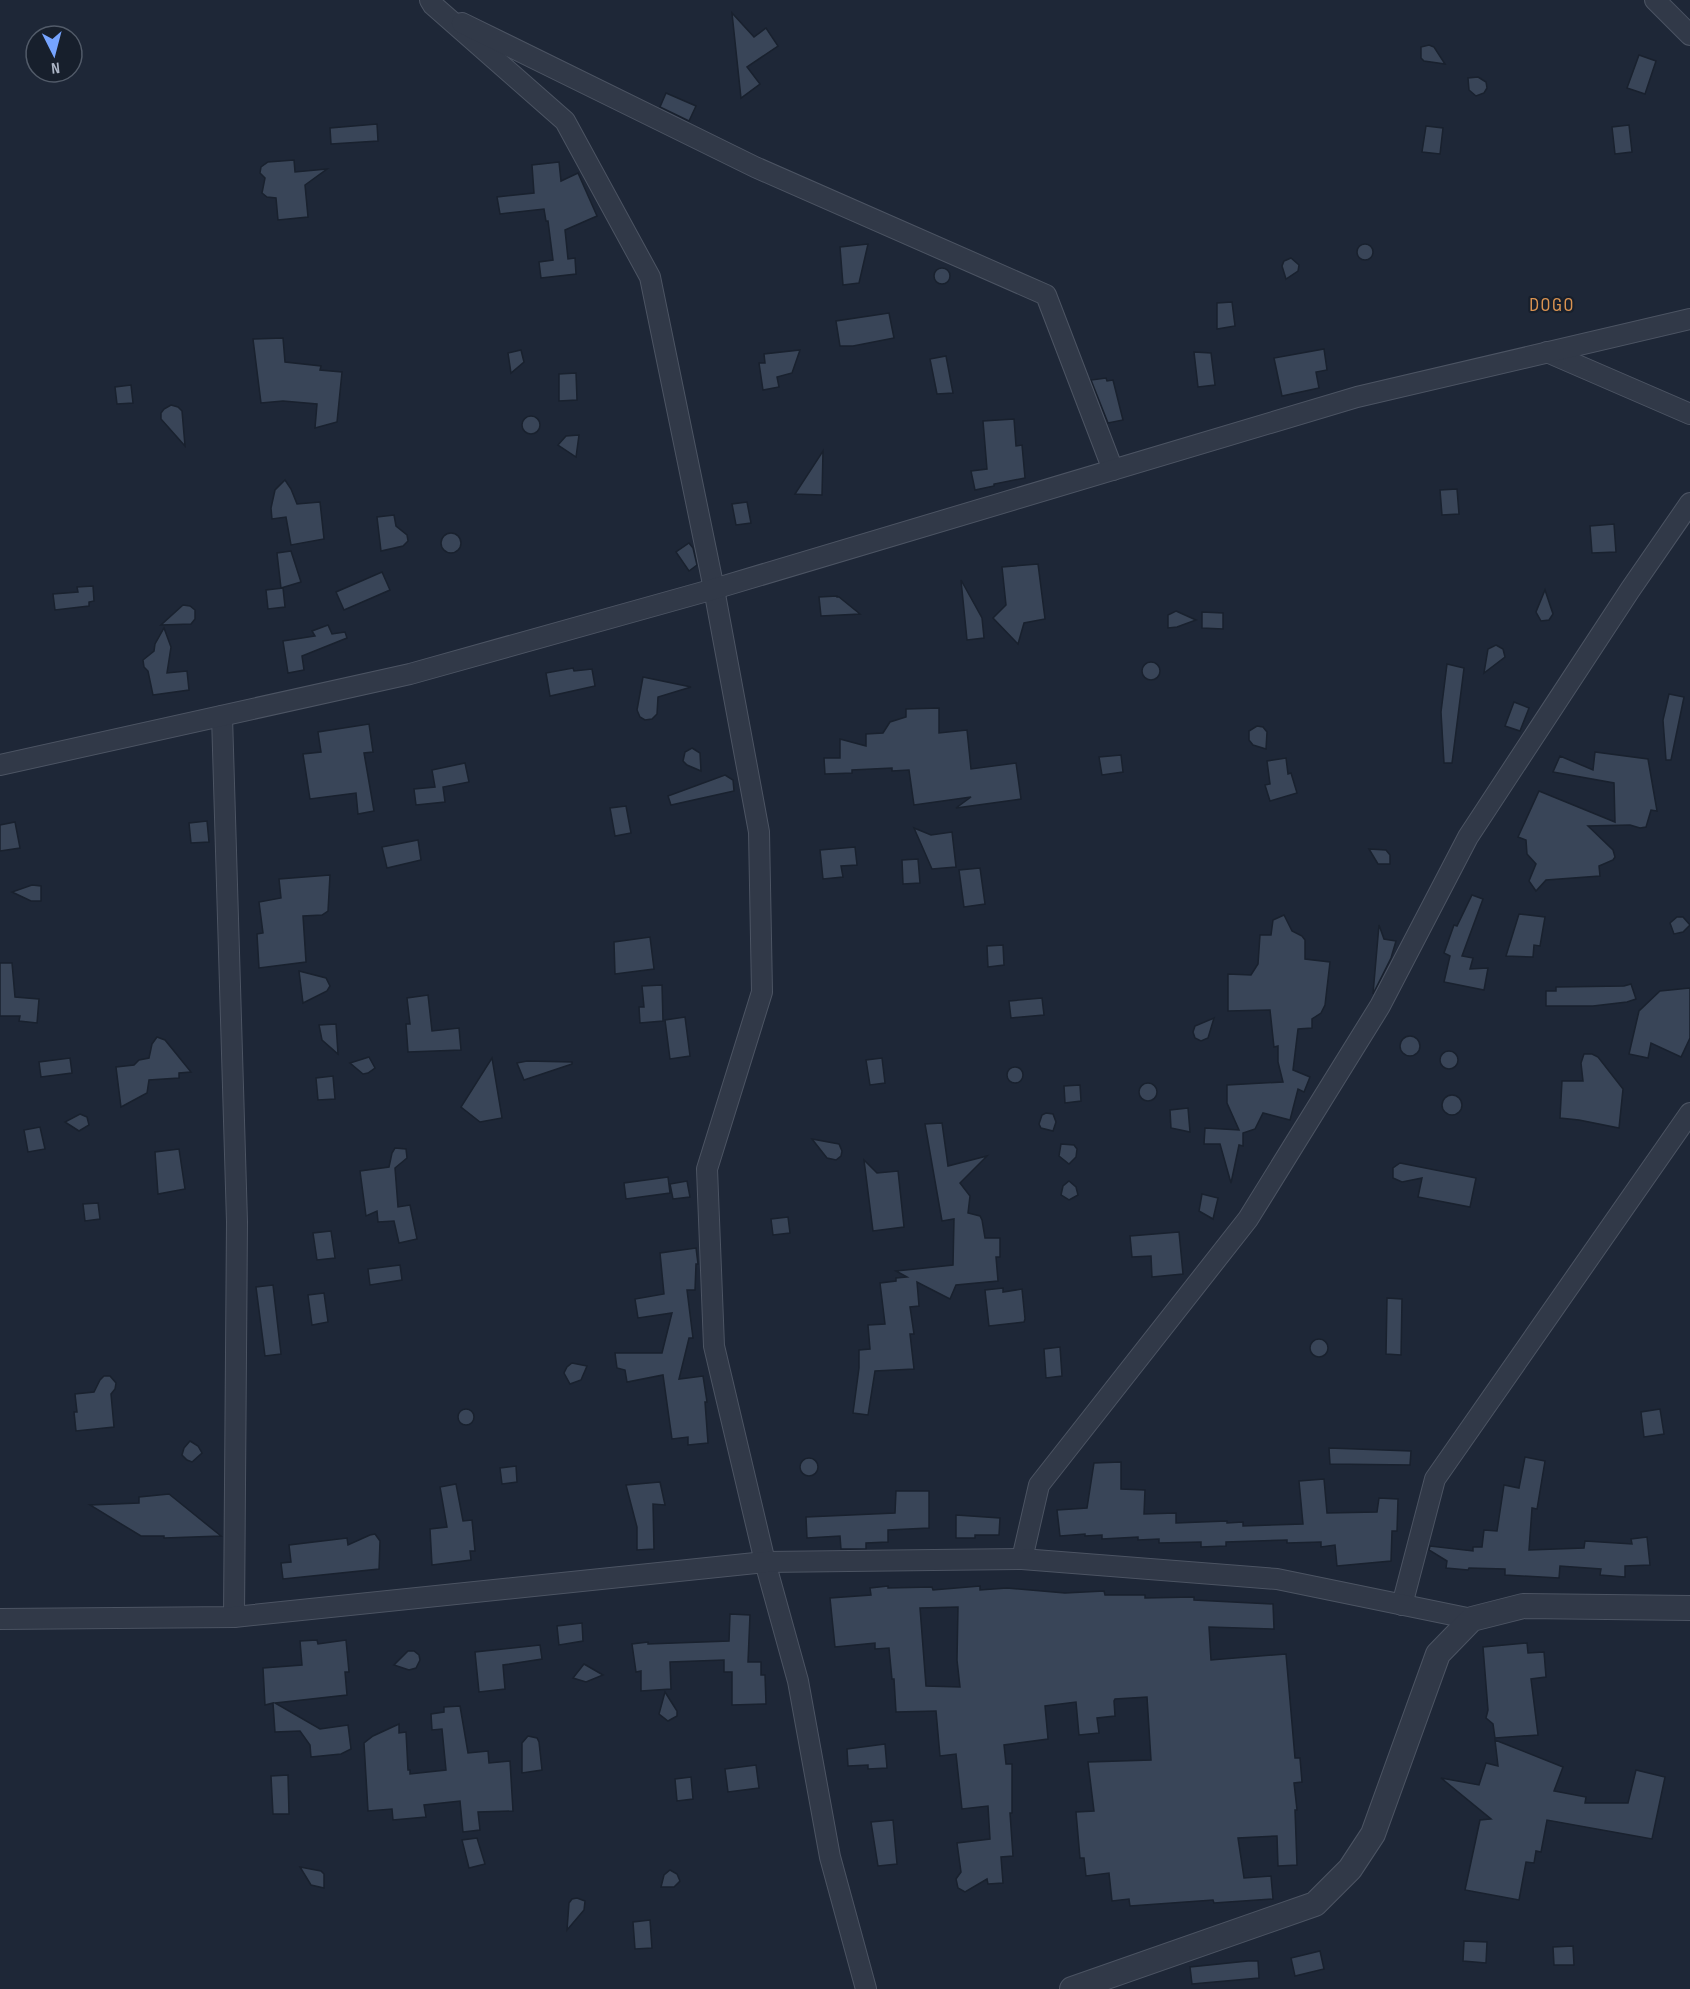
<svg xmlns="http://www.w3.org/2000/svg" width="1690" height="1989" font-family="'Sofia Sans Condensed',sans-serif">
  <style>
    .building { fill: #394558; stroke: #19212e; stroke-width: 1.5; fill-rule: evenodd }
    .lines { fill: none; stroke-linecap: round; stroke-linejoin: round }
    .minor-casing { stroke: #4c5463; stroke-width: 22 }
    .tertiary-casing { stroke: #4c5463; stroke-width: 26 }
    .minor { stroke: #313948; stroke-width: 20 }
    .tertiary { stroke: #313948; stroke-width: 24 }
    .labels { text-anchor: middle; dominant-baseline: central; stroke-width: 4.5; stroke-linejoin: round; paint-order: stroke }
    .quarter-label { font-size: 20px; letter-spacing: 1.5px; fill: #da9351; stroke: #171f2c }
  </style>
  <rect width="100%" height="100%" fill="#1e2737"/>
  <!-- building -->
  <g class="building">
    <path d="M732 13 754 37 766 28 778 46 747 67 760 84 741 98Z"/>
    <path d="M1429 45 1434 47 1445 64 1424 61 1421 58V47Z"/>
    <path d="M1639 55 1656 61 1645 94 1627 88Z"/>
    <path d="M1478 77 1486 82 1487 88 1484 93 1476 96 1469 90 1468 78Z"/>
    <path d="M666 93 696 106 689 121 660 107Z"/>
    <path d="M377 124 378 141 331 144 330 128Z"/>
    <path d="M1629 125 1632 152 1615 154 1612 127Z"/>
    <path d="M1426 126 1443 128 1440 154 1422 152Z"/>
    <path d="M294 160 295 172 327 169 305 185 308 217 278 220 276 198 267 197 262 193 265 178 260 173 261 167 268 162Z"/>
    <path d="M559 162 561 181 578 173 597 216 565 230 568 259 575 258 576 274 541 278 539 262 553 260 548 221H546L544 209 500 214 497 197 534 193 532 165Z"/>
    <circle cx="1365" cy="252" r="8"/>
    <path d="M868 244 859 283 843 285 840 247Z"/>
    <path d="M1291 258 1299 265 1298 271 1286 279 1282 266 1284 261Z"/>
    <circle cx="942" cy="276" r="8"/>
    <path d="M1232 302 1235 326 1217 329V303Z"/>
    <path d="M889 313 894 338 853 346H840L836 321Z"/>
    <path d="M283 338 285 362 321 366 320 370 342 372 337 422 315 428 317 404 283 401 261 403 253 339Z"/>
    <path d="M1324 349 1327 370 1316 372 1319 388 1282 396 1274 358Z"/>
    <path d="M521 350 524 362 511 373 508 353Z"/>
    <path d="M800 350 792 373 777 377 779 387 763 390 759 363H765L764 354Z"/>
    <path d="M1194 352 1211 353 1215 385 1198 387Z"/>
    <path d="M946 356 953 393 937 394 930 359Z"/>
    <path d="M576 373 577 400 559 401V374Z"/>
    <path d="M1106 378 1107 381 1113 380 1123 420 1108 423 1091 380Z"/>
    <path d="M131 385 133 403 117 404 115 387Z"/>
    <path d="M171 405 178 407 182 411 185 446 161 419V413L164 409Z"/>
    <circle cx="531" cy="425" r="9"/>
    <path d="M1014 419 1016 446 1022 445 1025 478 994 484V486L975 490 971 471 987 469 983 421Z"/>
    <path d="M579 435 576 457 558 445 566 436Z"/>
    <path d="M823 451 822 495 795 494Z"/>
    <path d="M285 480 291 489 297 504 320 502 324 539 291 545 286 517 272 519 271 508 275 490Z"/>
    <path d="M1457 489 1459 514 1442 515 1440 490Z"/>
    <path d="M747 502 751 523 736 525 732 504Z"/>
    <path d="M394 515 396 526 407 535 408 541 403 546 381 551 377 517Z"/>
    <path d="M1614 524 1616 552 1592 553 1590 526Z"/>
    <circle cx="451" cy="543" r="10"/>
    <path d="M689 543 693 548 697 565 689 571 676 552Z"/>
    <path d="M291 551 301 582 281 588 277 553Z"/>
    <path d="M1038 564 1045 619 1024 623 1018 644 993 618 1006 605 1002 567Z"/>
    <path d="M382 572 390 590 344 610 336 592Z"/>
    <path d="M961 580 982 618 984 638 967 640Z"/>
    <path d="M93 586 94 601 89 602V606L55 610 53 594 78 592 77 587Z"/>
    <path d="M283 588 285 607 268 609 266 590Z"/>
    <path d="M1545 590 1553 614 1549 620 1541 621 1536 612Z"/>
    <path d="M837 596V597H839L860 614 821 616 819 597Z"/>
    <path d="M183 605 190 606 195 610V619L191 624 161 625Z"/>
    <path d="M1176 611 1196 620 1177 627 1168 628V615Z"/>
    <path d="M1202 612 1223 613V629L1202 628Z"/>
    <path d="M328 625 332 634 345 632 347 638 302 656 304 670 288 673 283 641 315 636 312 631Z"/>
    <path d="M164 628 171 647 167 673 187 671 189 690 153 695 148 671 144 667 143 660 154 651 155 644Z"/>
    <path d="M1496 645 1503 649 1505 657 1484 673 1488 649Z"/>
    <circle cx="1151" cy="671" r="9"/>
    <path d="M1447 664 1464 668 1452 763H1444L1441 712Z"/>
    <path d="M573 668 574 671 592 669 595 686 550 696 546 673Z"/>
    <path d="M643 677 691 687 658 697 657 714 652 719 645 720 640 717 637 710Z"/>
    <path d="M1669 694 1684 697 1671 760H1666L1663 720Z"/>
    <path d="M1514 702 1529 708 1520 731 1505 726Z"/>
    <path d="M939 708V733L967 730 971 769 1016 763 1021 799 956 808 971 797 914 805 909 770 892 771V768L852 770V773L825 774 824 758H840V739L866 746V734L883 733 890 722 906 717V709Z"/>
    <path d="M369 724 373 752 364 753 374 811 358 814 356 793 310 799 303 754 321 752 318 732Z"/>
    <path d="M1257 726 1263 727 1267 732 1266 749 1253 745 1249 740V731Z"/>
    <path d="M692 748 700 753 701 771 687 765 683 761 685 752Z"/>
    <path d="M1595 752 1648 759 1657 811 1651 810 1646 827 1640 828 1630 825 1588 826 1613 850 1615 857 1613 860 1599 866 1600 876 1546 880 1536 891 1529 881 1536 864 1527 854 1526 840 1518 837 1539 791 1615 822 1614 783 1553 772 1560 756 1593 770Z"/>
    <path d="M1121 755 1123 772 1102 775 1099 757Z"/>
    <path d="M1286 758 1288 774 1291 773 1297 793 1270 801 1265 785 1270 784 1267 761Z"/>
    <path d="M465 763 469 782 443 787 445 802 416 805 414 789 435 787 432 770Z"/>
    <path d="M725 775 733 780 734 791 671 805 668 796Z"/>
    <path d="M626 806 631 833 615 836 610 808Z"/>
    <path d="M207 821 209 842 191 843 189 823Z"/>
    <path d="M15 822 20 848 0 851V825Z"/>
    <path d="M914 828 931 835 952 832 956 867 932 869Z"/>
    <path d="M418 840 421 860 387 868 382 847Z"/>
    <path d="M855 847 857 865 841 866 843 877 823 879 820 850Z"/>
    <path d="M1369 849 1386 850 1390 855V864H1378Z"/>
    <path d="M918 859 920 883 903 884 902 860Z"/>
    <path d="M980 868 985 904 964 907 959 870Z"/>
    <path d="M330 875 328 911 322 915 303 916 306 962 259 968 257 934 263 933 259 902 281 898 279 879Z"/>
    <path d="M32 885 41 886V901H31L12 892Z"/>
    <path d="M1472 895 1483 899 1462 956 1473 958 1470 969 1488 968 1484 990 1444 982 1450 956 1444 953 1454 925 1457 926Z"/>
    <path d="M1519 914 1545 917 1540 946 1534 945 1533 957 1506 956Z"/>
    <path d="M1284 915 1292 931 1302 936 1305 940V959L1330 962 1325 1005 1321 1013 1312 1019V1028L1298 1029 1293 1070 1310 1077 1304 1092 1298 1089 1290 1120 1263 1113 1255 1129 1243 1133V1146L1239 1145 1231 1183 1220 1144H1204L1205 1128 1239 1130 1227 1103V1085L1283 1082 1278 1062V1046L1274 1047 1270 1010 1228 1011V974L1251 975 1258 964 1260 935H1271L1273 920Z"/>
    <path d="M1677 917H1683L1690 925 1683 932 1674 934 1670 923Z"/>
    <path d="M1379 925 1384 939 1396 941 1391 958 1373 994Z"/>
    <path d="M650 937 654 969 615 974 614 942Z"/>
    <path d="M1003 945 1004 965 988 967 987 946Z"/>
    <path d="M0 963H12L15 997 39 999 37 1023 19 1021 20 1016H0Z"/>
    <path d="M299 971 326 978 330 986 327 991 303 1003Z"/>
    <path d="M1631 984 1636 999 1627 1002 1593 1006H1546V991H1556V987L1624 986Z"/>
    <path d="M662 985 663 1021 640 1023 639 1007H644L642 986Z"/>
    <path d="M1690 988V1038L1681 1057 1651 1043 1648 1058 1629 1054 1639 1011 1660 991Z"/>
    <path d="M428 995 432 1031 459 1028 461 1050 408 1052 406 1024H410L407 998Z"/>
    <path d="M1042 998 1044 1015 1011 1018 1009 1001Z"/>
    <path d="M685 1017 690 1056 670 1059 665 1020Z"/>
    <path d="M1214 1018 1208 1038 1201 1041 1195 1038 1193 1032 1195 1026Z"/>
    <path d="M336 1024 338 1054 322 1040 319 1025Z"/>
    <circle cx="1410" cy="1046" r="10"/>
    <path d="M157 1037 165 1040 191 1072 179 1073V1078L149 1080 147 1093 121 1107 116 1067 134 1065 139 1060 149 1058 152 1044Z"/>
    <circle cx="1449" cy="1060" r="9"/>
    <path d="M1584 1054H1592L1598 1057 1623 1089 1619 1128 1579 1120 1560 1118 1562 1081H1583L1581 1063Z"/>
    <path d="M369 1057 375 1068 368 1073 363 1074 350 1063Z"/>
    <path d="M70 1058 72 1073 41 1077 39 1062Z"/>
    <path d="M492 1058 502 1118 480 1122 461 1107Z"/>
    <path d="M882 1058 885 1083 870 1085 866 1060Z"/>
    <path d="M527 1061 572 1062V1064L524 1080 517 1063Z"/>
    <circle cx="1015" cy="1075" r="8"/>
    <path d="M333 1076 335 1099 318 1100 316 1078Z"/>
    <circle cx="1148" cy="1092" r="9"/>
    <path d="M1080 1085 1081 1101 1065 1103 1064 1086Z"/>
    <circle cx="1452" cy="1105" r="10"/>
    <path d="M1188 1108 1190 1132 1171 1128 1170 1110Z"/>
    <path d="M1046 1113 1053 1114 1056 1122 1053 1131 1041 1128 1039 1124 1042 1115Z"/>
    <path d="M80 1114 87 1117 89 1125 79 1131 65 1122Z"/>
    <path d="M942 1123 948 1166 987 1156 960 1183 970 1196 968 1213 980 1216 982 1220 985 1238H1000V1257H996L998 1281 956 1285 950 1299 917 1282 919 1306 910 1307 914 1334H910L914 1369 875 1371 868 1415 853 1413 859 1368V1350L870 1349 868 1325 885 1324 880 1283 896 1281V1278L907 1277 896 1271 953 1265 954 1219 942 1221 925 1124Z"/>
    <path d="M40 1127 45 1149 28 1152 24 1130Z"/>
    <path d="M812 1139 839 1144 842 1151 841 1156 836 1160 827 1158Z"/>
    <path d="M1061 1144 1074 1145 1077 1149 1076 1157 1069 1164 1059 1156Z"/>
    <path d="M395 1148 406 1149 407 1158 395 1168 398 1207 410 1205 417 1239 399 1243 394 1221 378 1222 377 1211 366 1216 360 1171 389 1167 392 1153Z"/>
    <path d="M179 1149 185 1189 158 1194 155 1152Z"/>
    <path d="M864 1160 877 1173 898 1171 904 1227 873 1231Z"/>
    <path d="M1400 1163 1476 1178 1470 1207 1418 1197 1422 1178 1402 1182 1393 1178V1168Z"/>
    <path d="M668 1177 670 1193 626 1199 624 1183Z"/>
    <path d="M687 1181 690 1197 673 1199 670 1184Z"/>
    <path d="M1069 1181 1076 1187 1078 1195 1069 1200 1061 1195 1063 1186Z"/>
    <path d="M1202 1194 1218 1198 1213 1219 1199 1211Z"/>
    <path d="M98 1203 100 1219 85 1221 83 1204Z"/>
    <path d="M788 1217 790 1233 773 1235 771 1219Z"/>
    <path d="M331 1231 335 1258 317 1260 313 1233Z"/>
    <path d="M1179 1232 1183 1274 1152 1277 1151 1256 1132 1257 1130 1236Z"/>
    <path d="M696 1248 698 1264H696L695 1290H687L693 1338H689L679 1379 703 1376 707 1402H705L708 1443 688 1445V1437L672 1439 663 1375 627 1382 625 1370 617 1368 615 1353H662L672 1313 638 1318 635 1299 664 1294 660 1253Z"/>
    <path d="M400 1265 402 1280 370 1285 368 1269Z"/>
    <path d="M273 1285 281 1354 265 1356 256 1287Z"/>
    <path d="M1003 1288V1292L1022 1289 1025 1319 1024 1322 989 1326 985 1290Z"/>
    <path d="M324 1293 328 1322 312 1325 308 1295Z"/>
    <path d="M1387 1298 1402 1299 1401 1355 1386 1354Z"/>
    <circle cx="1319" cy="1348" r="9"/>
    <path d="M1060 1347 1062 1376 1046 1378 1044 1349Z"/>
    <path d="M572 1363 587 1366 581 1380 570 1384 564 1373 567 1367Z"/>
    <path d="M104 1376H110L116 1383 115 1389 111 1394 114 1427 76 1431 74 1412H77L75 1394 94 1392 100 1380Z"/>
    <circle cx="466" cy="1417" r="8"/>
    <path d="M1660 1409 1664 1434 1644 1437 1641 1412Z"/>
    <path d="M190 1441 198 1446 202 1453 192 1462 187 1460 182 1455 184 1448Z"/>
    <path d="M1329 1448 1411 1451 1410 1465 1330 1464Z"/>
    <path d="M1525 1457 1545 1461 1537 1509 1532 1508 1529 1550 1584 1548 1585 1541 1632 1544 1631 1539 1647 1537 1650 1565 1625 1566V1577L1600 1575 1601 1569 1560 1566 1559 1578 1505 1575V1569L1469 1568 1468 1570 1446 1568 1447 1561 1429 1550 1430 1546 1473 1551V1547H1482L1484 1530 1497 1531 1504 1485 1519 1488Z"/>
    <circle cx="809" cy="1467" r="9"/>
    <path d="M1121 1462V1489L1145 1490 1144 1514 1176 1513V1523L1227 1521V1523L1243 1522V1526L1303 1524 1299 1481 1324 1479 1327 1513 1377 1512 1379 1498 1398 1499 1397 1531H1392L1391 1561 1337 1566 1335 1545 1321 1547V1542L1287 1543V1540L1226 1542V1546L1201 1547V1542L1159 1543V1539L1138 1540V1537L1102 1539V1535L1085 1536V1534L1060 1536 1057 1510 1087 1508 1094 1463Z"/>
    <path d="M516 1466 517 1482 502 1484 500 1468Z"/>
    <path d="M660 1482 665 1505 653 1504 654 1549 637 1550V1527L626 1485Z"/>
    <path d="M456 1484 463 1521 472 1520 475 1551H470L471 1560 432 1565 430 1529 447 1527 440 1487Z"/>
    <path d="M896 1491H929V1528L888 1530V1542L866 1543V1549H841L840 1536 807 1538 806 1517 895 1513Z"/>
    <path d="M169 1494 221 1536 164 1538V1536H141L90 1505 139 1503V1497Z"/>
    <path d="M956 1515 1000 1518 999 1535H975V1538H956Z"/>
    <path d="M375 1534 380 1541 379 1569 283 1579 281 1563 291 1562 289 1545 347 1538 348 1545 370 1535Z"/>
    <path d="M888 1586V1588L932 1587 933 1590 980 1586V1590L1007 1588 1065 1593 1104 1591 1105 1595H1145V1598L1194 1597V1600L1273 1604 1274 1629 1209 1627 1211 1660 1286 1654 1295 1758H1300L1302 1782 1294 1783 1297 1810H1295L1297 1865 1278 1866 1277 1836 1238 1838 1244 1878 1271 1876 1273 1899 1214 1903 1213 1900 1130 1906 1129 1899 1112 1901 1109 1873 1086 1876 1084 1858H1080L1076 1812 1094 1811 1088 1762 1151 1760 1147 1697 1115 1699 1114 1701 1115 1716 1097 1718 1099 1733 1079 1735 1076 1702 1045 1706 1048 1739 1004 1745 1006 1764H1012V1813H1010L1013 1856 1001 1857 1003 1883 988 1884 987 1879 965 1892 958 1888 956 1879 961 1872 957 1843 990 1839 988 1806 962 1809 956 1754 940 1756 936 1711 896 1712 894 1679H892L889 1648 875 1649V1643L835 1647 830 1598 871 1595 870 1588ZM958 1607 957 1660 960 1687 926 1686 920 1608Z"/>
    <path d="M730 1614 750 1615 748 1662H761V1675H765L766 1704 732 1705V1672H724V1660L670 1662 671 1689 641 1691V1671L636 1672 632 1644 648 1642V1644L729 1641Z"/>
    <path d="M582 1623 583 1641 559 1645 557 1626Z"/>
    <path d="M317 1640 318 1644 346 1640 349 1672H345L347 1695 275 1703 320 1729 348 1725 351 1749 341 1754 311 1757 310 1745 300 1731 275 1732 273 1703 265 1705 263 1668 302 1665 300 1641Z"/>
    <path d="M1527 1643 1528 1653 1544 1652 1546 1677 1531 1679 1538 1735 1495 1738 1493 1724 1486 1718 1488 1710 1483 1647Z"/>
    <path d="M540 1645 542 1659 503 1665 505 1689 479 1692 475 1652Z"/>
    <path d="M408 1651H414L419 1655 420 1660 416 1668 409 1670 394 1665Z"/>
    <path d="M584 1664 603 1675 586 1682 573 1678Z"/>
    <path d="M665 1692 677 1711V1716L668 1721 659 1714Z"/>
    <path d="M460 1706 468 1753 488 1751 489 1763 510 1761 513 1811 478 1812 480 1830 463 1832 460 1801 424 1805 426 1817 393 1820 392 1809 368 1811 364 1743 373 1736 399 1724V1733L406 1732 408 1770H410V1774L446 1770 442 1729 432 1730 431 1714 444 1712V1707Z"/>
    <path d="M528 1736 537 1738 539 1742 542 1770 522 1773V1743Z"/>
    <path d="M1495 1740 1563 1767 1554 1791 1586 1797 1585 1803H1628L1636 1770 1665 1777 1652 1839 1547 1820 1541 1852 1536 1851 1534 1863 1526 1862 1519 1900 1465 1890 1480 1820 1491 1819 1441 1778 1479 1785 1486 1763 1498 1766Z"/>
    <path d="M885 1744 887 1768 868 1769V1765L848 1766 847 1749Z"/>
    <path d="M756 1765 759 1788 728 1792 725 1769Z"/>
    <path d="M288 1775 289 1814H273L271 1776Z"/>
    <path d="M691 1777 693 1799 677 1801 675 1779Z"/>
    <path d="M893 1820 897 1864 878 1866 871 1822Z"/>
    <path d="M477 1838 485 1864 469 1868 462 1840Z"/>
    <path d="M300 1867 321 1871 324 1874V1888L311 1885Z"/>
    <path d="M670 1870 677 1874 680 1881 674 1887H661L664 1875Z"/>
    <path d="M577 1898 585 1901 584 1910 567 1930 569 1903 572 1899Z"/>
    <path d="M650 1920 652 1948 635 1949 633 1922Z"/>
    <path d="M1464 1941 1487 1942 1486 1963 1463 1961Z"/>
    <path d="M1573 1946 1574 1965H1554L1553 1947Z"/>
    <path d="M1320 1951 1324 1969 1295 1976 1291 1958Z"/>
    <path d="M1248 1961H1258L1259 1978 1192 1984 1190 1967Z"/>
  </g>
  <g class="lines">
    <defs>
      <g id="minor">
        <path d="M430 0 433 5 565 121 650 277 714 589 759 832 762 992 707 1169 714 1346 765 1562 798 1681 830 1857 866 1989"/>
        <path d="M1655 0 1690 35"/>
        <path d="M462 23 755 167 1046 295 1113 470"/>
        <path d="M1547 352 1690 414"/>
        <path d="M222 716 237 1222 234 1617"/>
        <path d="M0 765 410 674 714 589 1357 397 1690 319"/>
        <path d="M1022 1559 1039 1485 1248 1219 1380 1006 1468 837 1630 590 1690 503"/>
        <path d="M1402 1605 1435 1479 1690 1113"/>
        <path d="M0 1619 234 1617 765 1562 1022 1559 1277 1579 1472 1619"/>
      </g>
      <path id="tertiary" d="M1072 1989 1315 1904 1350 1869 1373 1834 1438 1654 1472 1619 1523 1606 1690 1608"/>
    </defs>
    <!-- minor casing -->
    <use href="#minor" class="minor-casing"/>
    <!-- tertiary casing -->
    <use href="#tertiary" class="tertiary-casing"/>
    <!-- minor -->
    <use href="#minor" class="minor"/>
    <!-- tertiary -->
    <use href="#tertiary" class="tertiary"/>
  </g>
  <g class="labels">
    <!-- quarter labels -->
    <g class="quarter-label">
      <text x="1552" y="305">DOGO</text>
    </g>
  </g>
  <!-- north arrow -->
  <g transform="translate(54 54) rotate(174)"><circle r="28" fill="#171f2c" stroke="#525b69" stroke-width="1.5"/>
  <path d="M0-4.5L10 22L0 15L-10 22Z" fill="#76a4ff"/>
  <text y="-9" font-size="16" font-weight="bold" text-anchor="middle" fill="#abb4c5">N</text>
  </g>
</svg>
